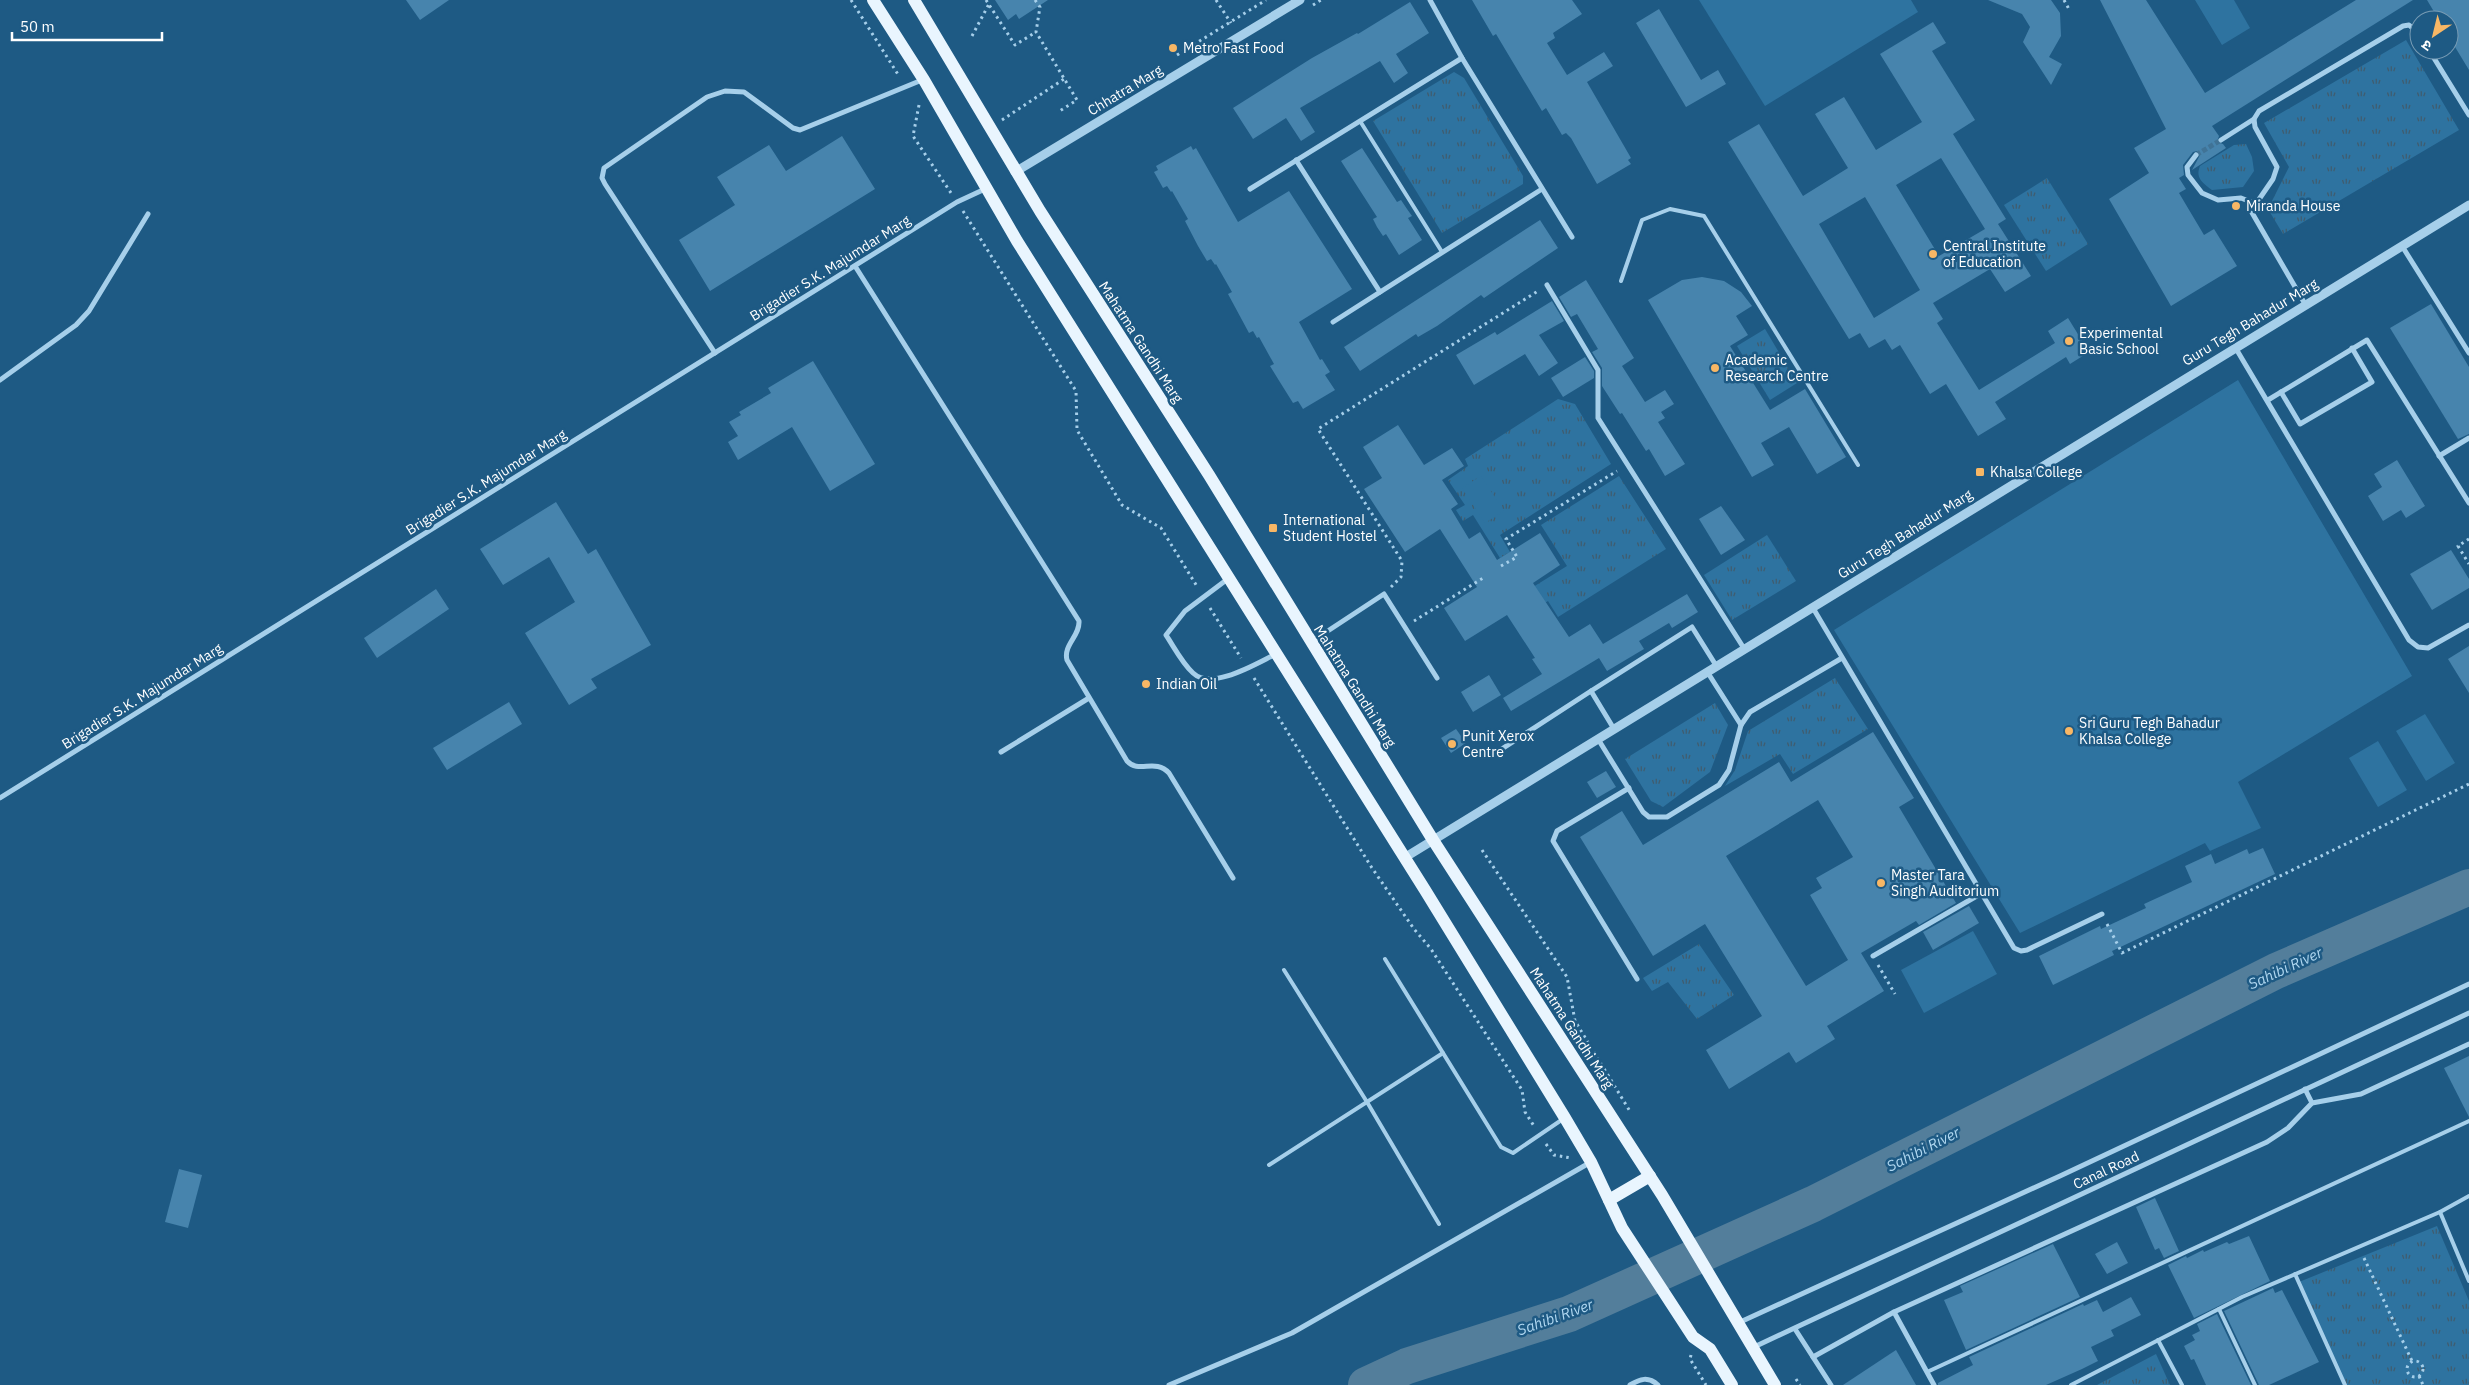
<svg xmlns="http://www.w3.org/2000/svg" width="2469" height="1385" font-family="'IBM Plex Sans','Noto Sans Devanagari',sans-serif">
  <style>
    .grass { fill: url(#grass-tufts) }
    .garden { fill: #2e73a0 }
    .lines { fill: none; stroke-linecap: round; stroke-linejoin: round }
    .river { stroke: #537e9b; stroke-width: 36 }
    .building { fill: #4784ad; fill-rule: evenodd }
    .minor-tunnel { stroke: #407396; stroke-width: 5; stroke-dasharray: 5 2.5; stroke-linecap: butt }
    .path { stroke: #a6cfea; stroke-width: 3; stroke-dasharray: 2.5 4; stroke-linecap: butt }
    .service { stroke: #a6cfea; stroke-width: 4 }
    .minor { stroke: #a6cfea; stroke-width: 5 }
    .tertiary { stroke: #a6cfea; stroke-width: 9 }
    .primary { stroke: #e9f5fe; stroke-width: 12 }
    .poi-dot { fill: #f8b765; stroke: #1e5a84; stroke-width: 2 }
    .labels { text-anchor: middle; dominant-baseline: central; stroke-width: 5; stroke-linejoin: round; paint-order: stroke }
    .poi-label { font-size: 14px; fill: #fff; stroke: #1e5a84; text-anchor: start }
    .street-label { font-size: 14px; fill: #fff; stroke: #1e5a84 }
    .water-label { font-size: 15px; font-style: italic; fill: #b1d8f1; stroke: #1e5a84 }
  </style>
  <defs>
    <pattern id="grass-tufts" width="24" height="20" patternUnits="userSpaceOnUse" patternTransform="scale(1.25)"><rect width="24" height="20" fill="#2e73a0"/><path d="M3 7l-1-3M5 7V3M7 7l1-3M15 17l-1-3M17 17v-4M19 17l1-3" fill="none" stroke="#405c6e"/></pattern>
  </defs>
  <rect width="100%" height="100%" fill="#1e5a84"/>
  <!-- grass -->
  <g class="grass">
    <path d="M2406 40 2459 130 2283 234 2268 209 2289 167 2264 123Z"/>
    <path d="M1454 72 1464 78 1523 176V184L1442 233 1373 121Z"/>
    <path d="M2246 144 2252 157 2254 171 2243 187 2212 190C2203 183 2195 178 2200 166L2234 145Z"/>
    <path d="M2047 178 2088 244 2046 271 2004 205Z"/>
    <path d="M1765 329 1797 383 1770 400 1737 346Z"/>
    <path d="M1558 399 1575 404 1611 464 1500 535 1510 552 1500 558 1473 515 1463 521 1456 510 1465 505 1448 480 1468 466 1465 459Z"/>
    <path d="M1619 476 1666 549 1558 617 1548 601 1535 609 1525 592 1567 566 1541 525Z"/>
    <path d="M1767 535 1796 581 1732 620 1704 575Z"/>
    <path d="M1835 678 1868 729 1793 774 1780 754 1725 786 1735 770 1748 731Z"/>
    <path d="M1715 703 1728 725 1710 772 1663 807 1651 801 1625 759Z"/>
    <path d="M1699 944 1734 995 1697 1019 1668 982 1652 991 1643 978Z"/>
    <path d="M2437 1226 2469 1301V1385H2346L2299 1282Z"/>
    <path d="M2156 1354 2170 1385H2097Z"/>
  </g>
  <!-- garden -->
  <g class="garden">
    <path d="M1699 0H1911L1918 12 1765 106Z"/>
    <path d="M2195 0H2234L2250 28 2222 45Z"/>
    <path d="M2238 380 2412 676 2238 782 2261 828 2210 851 2205 843 2020 933 1834 630Z"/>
    <path d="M1481 476 1504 511 1485 523 1462 488Z"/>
    <path d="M2425 714 2455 763 2426 781 2396 731Z"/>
    <path d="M2378 741 2407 790 2378 807 2349 758Z"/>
    <path d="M1973 931 1997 974 1924 1013 1901 970Z"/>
  </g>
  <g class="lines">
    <!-- river -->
    <path class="river" d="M1366 1385 1407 1366 1569 1314 1813 1204 2276 971 2469 887"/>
  </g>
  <!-- building -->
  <g class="building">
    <path d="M406 0H449L420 20Z"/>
    <path d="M995 0H1048L1019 19 1016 14 1008 20Z"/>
    <path d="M1472 0H1572L1582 14 1553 33 1555 38 1547 43 1567 75 1604 52 1613 66 1587 82 1631 158 1628 160 1631 164 1597 184 1571 138 1566 133 1562 135 1546 108 1542 111 1496 34 1493 36Z"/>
    <path d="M1988 0H2051L2060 13 2061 36 2049 57 2062 64 2051 85 2023 42 2030 27 2022 14Z"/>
    <path d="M2100 0H2146L2205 93 2356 0H2413L2212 126 2219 136 2217 142 2223 144 2226 148 2192 170 2200 155 2197 151 2193 152 2183 165 2184 175 2179 178 2186 189 2179 193 2204 235 2214 229 2237 266 2171 306 2109 199 2149 173 2134 148 2166 129Z"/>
    <path d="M2427 0H2469V70L2449 37V20H2439Z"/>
    <path d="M1410 2 1429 33 1396 54 1408 73 1394 83 1380 61 1300 108 1315 132 1301 141 1286 118 1253 139 1233 108 1312 58 1357 33 1358 34Z"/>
    <path d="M1659 9 1701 80 1718 70 1726 84 1686 107 1636 23Z"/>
    <path d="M1933 22 1946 43 1932 51 1975 120 1953 134 2006 219 1998 224 2031 276 2005 292 1990 269 1933 303 1943 319 1937 323 1979 390 2055 343 2048 331 2068 318 2089 352 2070 364 2066 357 1995 402 2006 419 1978 436 1946 384 1930 394 1900 345 1892 350 1885 339 1869 348 1860 333 1849 339 1728 142 1759 124 1803 196 1848 168 1815 114 1844 97 1876 150 1922 122 1880 54ZM1941 158 1985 229 1939 256 1896 185ZM1865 197 1920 290 1874 318 1819 224Z"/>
    <path d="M842 136 875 189 710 291 679 240 735 205 717 177 769 145 786 171Z"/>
    <path d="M1191 146 1193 150 1196 148 1238 222 1289 191 1352 289 1299 322 1320 360 1322 359 1330 372 1325 375 1335 390 1303 409 1298 401 1293 403 1278 379 1270 366 1274 364 1259 337 1257 338 1253 331 1249 333 1228 294 1232 292 1216 264 1215 265 1211 259 1207 261 1198 246 1185 221 1188 219 1172 191 1171 192 1167 186 1163 188 1154 172 1158 170 1156 166Z"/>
    <path d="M1362 148 1397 202 1401 200 1407 209 1412 216 1408 218 1422 240 1399 255 1386 234 1383 236 1377 227 1373 219 1377 217 1341 161Z"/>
    <path d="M1540 220 1558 248 1484 298 1481 295 1437 326 1418 337 1416 334 1360 371 1344 347Z"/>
    <path d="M1702 277 1724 281 1741 292 1752 306 1736 316 1748 335 1730 346 1770 410 1805 389 1846 457 1817 474 1789 427 1761 443 1774 465 1752 477 1648 300 1682 280Z"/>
    <path d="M1586 280 1634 358 1622 366 1645 402 1665 390 1674 404 1661 412 1665 418 1658 422 1685 464 1665 476 1649 449 1646 451 1622 413 1620 414 1602 386V368L1592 352 1598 349 1577 314 1571 317 1559 297Z"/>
    <path d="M1552 301 1564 321 1539 335 1558 363 1539 376 1525 354 1474 385 1456 355 1495 332 1497 335Z"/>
    <path d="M2431 304 2469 367V434L2458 439 2390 328Z"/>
    <path d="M1585 357 1594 371V378L1563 397 1551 378Z"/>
    <path d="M813 361 875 464 830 491 792 427 738 460 728 442 738 436 729 422 741 415 739 412 771 393 768 388Z"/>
    <path d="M1398 425 1424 465 1452 448 1464 466 1442 480 1458 504 1451 509 1469 539 1480 532 1497 560 1540 533 1560 565 1533 583 1569 637 1590 624 1603 644 1687 594 1698 612 1672 628 1669 623 1639 641 1644 649 1607 671 1599 658 1511 711 1503 698 1542 674 1532 659 1535 658 1507 615 1465 641 1444 608 1477 587 1440 529 1405 552 1364 489 1382 478 1363 447Z"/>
    <path d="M2397 460 2425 506 2406 518 2401 510 2383 521 2368 496 2382 487 2374 474Z"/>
    <path d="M556 502 588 554 596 549 651 645 591 679 597 688 569 705 525 633 575 602 549 557 503 585 480 549Z"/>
    <path d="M1721 506 1745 540 1721 555 1699 519Z"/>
    <path d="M2451 550 2469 579V588L2432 610 2410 574Z"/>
    <path d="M436 589 449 609 377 658 364 638Z"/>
    <path d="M2469 646V693L2448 659Z"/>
    <path d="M1489 675 1501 695 1473 712 1461 692Z"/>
    <path d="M509 702 522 724 447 770 433 748Z"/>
    <path d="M1456 729 1466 743 1451 753 1441 738Z"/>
    <path d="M1873 732 1914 798 1899 807 1956 903 1919 925 1916 921 1861 953 1884 991 1827 1026 1835 1039 1796 1063 1789 1052 1729 1089 1706 1050 1762 1016 1705 924 1653 956 1580 837 1622 811 1643 845 1779 762 1791 782ZM1818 800 1853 857 1816 878 1822 888 1810 895 1848 960 1806 986 1726 856Z"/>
    <path d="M1606 771 1616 787 1597 798 1587 782Z"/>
    <path d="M2263 848 2275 874 2112 951 2114 955 2053 985 2039 956 2100 926 2101 929 2146 908 2144 904 2192 882 2185 866 2211 854 2215 864 2247 849 2249 854Z"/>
    <path d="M1969 906 1979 923 1933 950 1923 932Z"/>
    <path d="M2469 1056V1117L2444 1068Z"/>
    <path d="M179 1169 202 1175 188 1228 165 1222Z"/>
    <path d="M2155 1198 2179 1251 2164 1258 2159 1248 2155 1250 2136 1207Z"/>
    <path d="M2249 1236 2270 1281 2194 1318 2168 1265 2186 1256 2187 1258 2203 1250 2204 1252 2227 1242 2229 1244Z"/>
    <path d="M2117 1242 2128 1263 2107 1274 2095 1254Z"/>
    <path d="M2053 1244 2080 1297 1966 1350 1944 1300 1963 1292 1960 1286Z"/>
    <path d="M2273 1288 2275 1293 2282 1290 2319 1362 2269 1385H2259L2224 1311Z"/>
    <path d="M2131 1297 2141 1315 2111 1330 2114 1336 2091 1347 2098 1361 2082 1369 2046 1385H1938V1383L1973 1365 1969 1357 2083 1304 2084 1306 2097 1300 2103 1312Z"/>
    <path d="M2217 1314 2251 1385H2206L2194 1359 2191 1360 2184 1346 2195 1340 2192 1335 2200 1331 2197 1324Z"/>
    <path d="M1896 1350 1916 1385H1843Z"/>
  </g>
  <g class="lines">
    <!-- minor-tunnel -->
    <path class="minor-tunnel" d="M2196 155 2221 140"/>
    <!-- path -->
    <g class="path">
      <path d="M851 0 899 76"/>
      <path d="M986 0 1015 45 1036 32"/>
      <path d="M1035 0 1040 7 1036 32 1077 100 1058 112"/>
      <path d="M1216 0 1231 23"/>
      <path d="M2064 0 2070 11"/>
      <path d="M1313 5 1321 0"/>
      <path d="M972 36 989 4"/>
      <path d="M1177 55 1266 0"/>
      <path d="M919 105 913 136 951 193"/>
      <path d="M1002 120 1064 79"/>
      <path d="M963 211 1076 391 1077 430 1122 505 1161 528 1198 588"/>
      <path d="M2469 539 2458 546 2469 564"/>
      <path d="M1501 566 1517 557 1506 539 1617 471"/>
      <path d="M1391 587 1401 577 1402 561 1318 429 1538 291"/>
      <path d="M1210 608 1241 658"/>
      <path d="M1414 621 1483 578"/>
      <path d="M1254 678 1372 868 1414 929 1431 949 1522 1090 1525 1112 1534 1126"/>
      <path d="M1482 850 1567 977 1575 1021 1631 1113"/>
      <path d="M2107 924 2122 953 2469 784"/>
      <path d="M1878 965 1895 994"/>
      <path d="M1546 1144 1554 1155 1571 1158"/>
      <path d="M2364 1258 2412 1361"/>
      <path d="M1691 1355 1690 1359 1706 1385"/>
      <circle cx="2415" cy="1369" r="8"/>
      <path d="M2419 1376 2423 1385"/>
      <path d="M1796 1379 1800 1385"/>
    </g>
    <!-- service -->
    <g class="service">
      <path d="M1360 121 1442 252"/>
      <path d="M1621 281 1642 220 1670 209 1704 216 1858 465"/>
      <path d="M1385 959 1501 1147 1513 1153 1563 1119"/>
      <path d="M1284 970 1367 1102 1439 1224"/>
      <path d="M1269 1165 1443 1053"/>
      <path d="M2440 1212 2469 1281"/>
      <path d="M2295 1274 2345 1385"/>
      <path d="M2219 1309 2255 1385"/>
      <path d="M2158 1340 2182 1385"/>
      <path d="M1927 1372 2469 1121"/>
      <path d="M2071 1385 2242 1297 2440 1212 2469 1196"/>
    </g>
    <!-- minor -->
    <g class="minor">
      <path d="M1430 0 1462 58 1572 237"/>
      <path d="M2429 50 2469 115"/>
      <path d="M2221 140 2254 119"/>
      <path d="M2196 155 2187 167 2188 175 2202 193 2218 200 2241 198 2256 204"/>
      <path d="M1296 160 1380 292"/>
      <path d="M1250 189 1462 58"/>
      <path d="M2402 246 2469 353"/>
      <path d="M855 266 1079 621C1080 636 1063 645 1067 660L1127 761C1139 774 1155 758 1169 773L1233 878"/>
      <path d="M1547 285 1598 370V418L1745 650"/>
      <path d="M2305 304 2251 211 2273 179 2277 167 2255 127 2254 119 2259 111 2403 26 2409 25 2419 34"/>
      <path d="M1333 322 1542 189"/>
      <path d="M2235 347 2409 640 2418 647 2428 648 2469 625"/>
      <path d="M715 353 605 184 602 178 604 168 707 97 725 91 744 92 793 128 800 130 922 80"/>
      <path d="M0 380 76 325 89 311 148 214"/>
      <path d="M2281 392 2300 424 2372 382 2352 348"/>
      <path d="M2268 400 2367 340 2469 503"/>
      <path d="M2439 456 2469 438"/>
      <path d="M1229 578 1185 611 1166 635C1174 647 1182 663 1193 673 1212 691 1257 663 1276 654"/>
      <path d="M1813 608 2014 948 2021 951 2027 950 2102 914"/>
      <path d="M1311 642 1384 594 1437 678"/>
      <path d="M1708 673 1741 725"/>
      <path d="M1614 729 1591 691 1692 627 1717 667"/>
      <path d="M1598 739 1643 812 1649 817H1667L1719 785 1729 770 1741 725 1750 712 1842 658"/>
      <path d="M1001 752 1089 698"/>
      <path d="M1491 756 1591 691"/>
      <path d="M1629 788 1557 831 1553 841 1637 979"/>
      <path d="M0 798 957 202 985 189"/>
      <path d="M1873 956 1982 893"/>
      <path d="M2305 1089 2312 1103"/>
      <path d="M1894 1312 1934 1385"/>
      <path d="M1738 1323 2060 1176 2469 984"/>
      <path d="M1795 1329 1831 1385"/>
      <path d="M1754 1347 2469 1013"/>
      <path d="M1813 1357 1894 1312 2267 1142 2288 1128 2312 1103 2361 1094 2469 1044"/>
      <path d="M1169 1385 1292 1333 1591 1162"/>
      <path d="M1630 1385C1640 1379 1648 1376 1658 1385"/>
    </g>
    <!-- tertiary -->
    <g class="tertiary">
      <path d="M1015 172 1300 0"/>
      <path d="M1404 858 2469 205"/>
    </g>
    <!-- primary -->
    <g class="primary">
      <path d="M873 0 924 80 1017 241 1425 890 1565 1118 1591 1162 1622 1228 1693 1337 1710 1349 1732 1385"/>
      <path d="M914 0 1040 211 1209 475 1433 840 1662 1195 1775 1385"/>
      <path d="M1609 1200 1650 1176"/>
    </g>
  </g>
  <!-- markers -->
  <g class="poi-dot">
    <circle cx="1173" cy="48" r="5"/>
    <circle cx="2236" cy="206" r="5"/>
    <circle cx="1933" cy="254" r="5"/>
    <circle cx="2069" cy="341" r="5"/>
    <circle cx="1715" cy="368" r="5"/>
    <rect x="1975" y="467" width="10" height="10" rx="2.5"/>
    <rect x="1268" y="523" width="10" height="10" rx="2.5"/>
    <circle cx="1146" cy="684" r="5"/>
    <circle cx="2069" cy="731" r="5"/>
    <circle cx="1452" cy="744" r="5"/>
    <circle cx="1881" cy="883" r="5"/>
  </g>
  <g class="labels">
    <!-- poi labels -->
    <g class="poi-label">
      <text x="1183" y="48">Metro Fast Food</text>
      <text x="2246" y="206">Miranda House</text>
      <text x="1943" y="246">Central Institute<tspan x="1943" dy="16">of Education</tspan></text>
      <text x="2079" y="333">Experimental<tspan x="2079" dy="16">Basic School</tspan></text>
      <text x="1725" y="360">Academic<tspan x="1725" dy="16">Research Centre</tspan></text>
      <text x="1990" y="472">Khalsa College</text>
      <text x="1283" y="520">International<tspan x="1283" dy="16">Student Hostel</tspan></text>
      <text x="1156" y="684">Indian Oil</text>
      <text x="2079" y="723">Sri Guru Tegh Bahadur<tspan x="2079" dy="16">Khalsa College</tspan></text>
      <text x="1462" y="736">Punit Xerox<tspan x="1462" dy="16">Centre</tspan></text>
      <text x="1891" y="875">Master Tara<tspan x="1891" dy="16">Singh Auditorium</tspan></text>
    </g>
    <!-- street labels -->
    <g class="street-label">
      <text transform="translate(1125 90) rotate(-31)">Chhatra Marg</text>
      <text transform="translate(830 268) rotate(-32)">Brigadier S.K. Majumdar Marg</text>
      <text transform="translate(2250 322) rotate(-31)">Guru Tegh Bahadur Marg</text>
      <text transform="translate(1141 342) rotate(57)">Mahatma Gandhi Marg</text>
      <text transform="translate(486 482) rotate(-32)">Brigadier S.K. Majumdar Marg</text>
      <text transform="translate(1905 534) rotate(-32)">Guru Tegh Bahadur Marg</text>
      <text transform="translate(1355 686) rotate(58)">Mahatma Gandhi Marg</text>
      <text transform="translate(142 696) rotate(-32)">Brigadier S.K. Majumdar Marg</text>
      <text transform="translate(1572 1028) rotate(57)">Mahatma Gandhi Marg</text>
      <text transform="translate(2106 1170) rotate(-25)">Canal Road</text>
    </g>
    <!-- water labels -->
    <g class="water-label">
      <text transform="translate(2285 968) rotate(-25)">Sahibi River</text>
      <text transform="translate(1923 1149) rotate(-27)">Sahibi River</text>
      <text transform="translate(1555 1317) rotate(-20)">Sahibi River</text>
    </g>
  </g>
  <!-- north arrow -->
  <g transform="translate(2434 35) rotate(215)"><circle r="24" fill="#1e5a84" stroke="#789cb5"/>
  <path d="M0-4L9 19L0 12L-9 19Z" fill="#f8b765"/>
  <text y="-8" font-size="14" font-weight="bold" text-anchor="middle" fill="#ffffff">उ</text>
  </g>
  <!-- scale -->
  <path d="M12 32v8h150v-8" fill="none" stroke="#ffffff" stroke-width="2.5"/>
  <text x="20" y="32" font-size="15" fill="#ffffff" stroke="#1e5a84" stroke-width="4" paint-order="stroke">50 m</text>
</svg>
